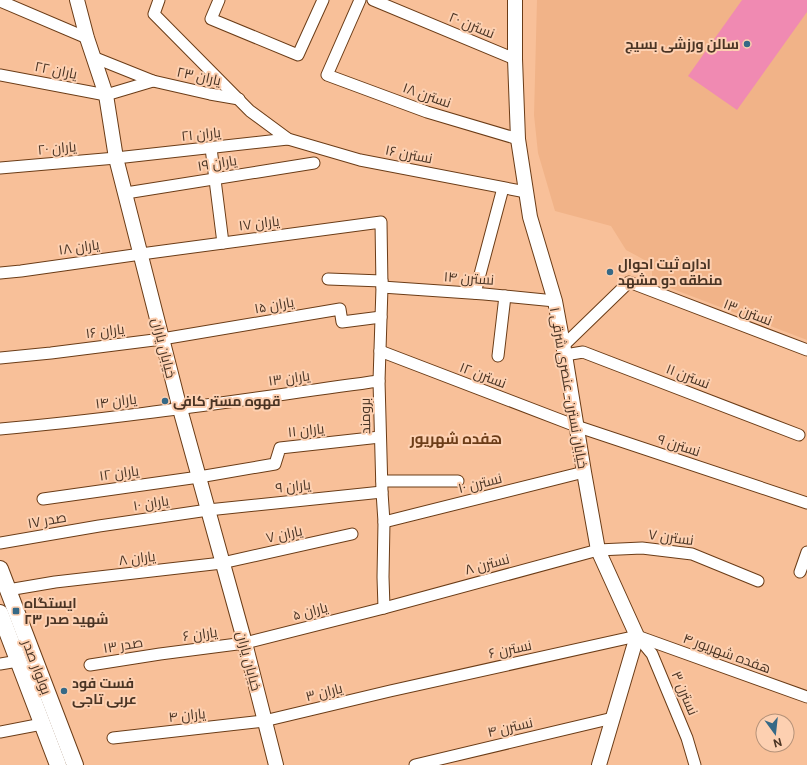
<svg xmlns="http://www.w3.org/2000/svg" width="807" height="765" font-family="'Public Sans',Cairo,sans-serif">
  <style>
    .built { fill: #f1b388 }
    .green { fill: #f08ab2 }
    .lines { fill: none; stroke-linecap: round; stroke-linejoin: round }
    .minor-casing { stroke: #6b3c17; stroke-width: 13 }
    .tertiary-casing { stroke: #6b3c17; stroke-width: 16 }
    .secondary-casing { stroke: #6b3c17; stroke-width: 18 }
    .minor { stroke: #fff; stroke-width: 11 }
    .tertiary { stroke: #fff; stroke-width: 14 }
    .secondary { stroke: #fff; stroke-width: 16 }
    .poi-dot { fill: #366986; stroke: #fdd0b1; stroke-width: 1.5 }
    .labels { text-anchor: middle; dominant-baseline: central; stroke-width: 4; stroke-linejoin: round; paint-order: stroke }
    .street-label { font-size: 14px; fill: #4a3424; stroke: #fdd0b1 }
    .poi-label { font-size: 14px; font-weight: bold; fill: #4a3424; stroke: #fdd0b1; text-anchor: start }
    .neighbourhood-label { font-size: 15px; font-weight: bold; fill: #6c3d18; stroke: #fdd0b1 }
  </style>
  <rect width="100%" height="100%" fill="#f8c099"/>
  <!-- built -->
  <path class="built" d="M537 0H807V340L652 281V264L626 250 611 226 555 211 538 153 534 115Z"/>
  <!-- green -->
  <path class="green" d="M742 0H807V12L737 110 688 76Z"/>
  <g class="lines">
    <defs>
      <g id="minor">
        <path d="M159 0 154 14 250 111 288 139 360 160 526 192"/>
        <path d="M219 0 211 19 298 55 323 0"/>
        <path d="M360 0 327 75 427 112 518 139"/>
        <path d="M373 0 515 59"/>
        <path d="M0 1 87 38"/>
        <path d="M93 57 153 81"/>
        <path d="M0 75 106 95 153 81 210 94 239 99"/>
        <path d="M211 148 223 243"/>
        <path d="M0 168 116 158 288 139"/>
        <path d="M126 193 314 163"/>
        <path d="M0 273 21 271 141 254 381 222 382 287 379 381 382 492 384 522 383 577 384 608"/>
        <path d="M328 279 382 281"/>
        <path d="M382 287 484 294 555 301"/>
        <path d="M475 293 503 188"/>
        <path d="M563 346 629 282 807 350"/>
        <path d="M380 351 576 426 807 503"/>
        <path d="M565 355 583 352 799 435"/>
        <path d="M498 356 505 296"/>
        <path d="M0 358 51 353 162 339 340 309 342 322 381 317"/>
        <path d="M0 429C127 418 253 398 379 381"/>
        <path d="M382 481H458"/>
        <path d="M43 499 199 477 275 464 280 448 380 437"/>
        <path d="M384 522 584 472"/>
        <path d="M0 543 99 526 208 510 382 492"/>
        <path d="M800 572 807 552"/>
        <path d="M8 590 55 582 222 563 352 534"/>
        <path d="M637 636 807 697"/>
        <path d="M638 637 652 654 687 738 695 765"/>
        <path d="M0 664 18 661"/>
        <path d="M90 665 160 654 245 643 384 608 598 550 642 548 692 554 758 581"/>
        <path d="M0 732 42 724"/>
        <path d="M113 738 264 721 390 691 637 636"/>
        <path d="M415 765 613 718"/>
      </g>
      <g id="tertiary">
        <path d="M77 0 87 38 106 95 116 158 180 409 245 643 276 765"/>
        <path d="M515 0V59L518 139 530 217 555 301 565 355 584 472 598 550 637 636 599 765"/>
      </g>
      <g id="secondary">
        <path d="M0 569 75 765"/>
        <path d="M0 613 58 765"/>
      </g>
    </defs>
    <!-- minor casing -->
    <use href="#minor" class="minor-casing"/>
    <!-- tertiary casing -->
    <use href="#tertiary" class="tertiary-casing"/>
    <!-- secondary casing -->
    <use href="#secondary" class="secondary-casing"/>
    <!-- minor -->
    <use href="#minor" class="minor"/>
    <!-- tertiary -->
    <use href="#tertiary" class="tertiary"/>
    <!-- secondary -->
    <use href="#secondary" class="secondary"/>
  </g>
  <!-- markers -->
  <g class="poi-dot">
    <circle cx="747" cy="44" r="4"/>
    <circle cx="610" cy="272" r="4"/>
    <circle cx="165" cy="401" r="4"/>
    <rect x="12" y="607" width="8" height="8" rx="2"/>
    <circle cx="64" cy="691" r="4"/>
  </g>
  <g class="labels">
    <!-- street labels -->
    <g class="street-label">
      <text transform="translate(472 25) rotate(22)">نسترن ۲۰</text>
      <text transform="translate(56 70) rotate(11)">یاران ۲۲</text>
      <text transform="translate(199 76) rotate(12)">یاران ۲۳</text>
      <text transform="translate(427 95) rotate(19)">نسترن ۱۸</text>
      <text transform="translate(201 134) rotate(-6)">یاران ۲۱</text>
      <text transform="translate(57 148) rotate(-5)">یاران ۲۰</text>
      <text transform="translate(409 154) rotate(11)">نسترن ۱۶</text>
      <text transform="translate(217 163) rotate(-9)">یاران ۱۹</text>
      <text transform="translate(259 223) rotate(-7)">یاران ۱۷</text>
      <text transform="translate(79 247) rotate(-8)">یاران ۱۸</text>
      <text transform="translate(469 278) rotate(4)">نسترن ۱۴</text>
      <text transform="translate(274 305) rotate(-10)">یاران ۱۵</text>
      <text transform="translate(748 312) rotate(21)">نسترن ۱۳</text>
      <text transform="translate(105 331) rotate(-7)">یاران ۱۶</text>
      <text transform="translate(164 348) rotate(76)">خیابان یاران</text>
      <text transform="translate(483 375) rotate(21)">نسترن ۱۲</text>
      <text transform="translate(688 376) rotate(21)">نسترن ۱۱</text>
      <text transform="translate(289 378) rotate(-8)">یاران ۱۳</text>
      <text transform="translate(569 388) rotate(80)">خیابان نسترن - عنصری شرقی ۱</text>
      <text transform="translate(116 401) rotate(-7)">یاران ۱۴</text>
      <text transform="translate(365 416) rotate(-91)">برومند</text>
      <text transform="translate(306 430) rotate(-6)">یاران ۱۱</text>
      <text transform="translate(679 445) rotate(18)">نسترن ۹</text>
      <text transform="translate(119 473) rotate(-8)">یاران ۱۲</text>
      <text transform="translate(480 483) rotate(-14)">نسترن ۱۰</text>
      <text transform="translate(293 486) rotate(-6)">یاران ۹</text>
      <text transform="translate(151 503) rotate(-9)">یاران ۱۰</text>
      <text transform="translate(47 520) rotate(-10)">صدر ۱۷</text>
      <text transform="translate(284 534) rotate(-12)">یاران ۷</text>
      <text transform="translate(671 537) rotate(8)">نسترن ۷</text>
      <text transform="translate(137 558) rotate(-7)">یاران ۸</text>
      <text transform="translate(487 564) rotate(-15)">نسترن ۸</text>
      <text transform="translate(310 611) rotate(-14)">یاران ۵</text>
      <text transform="translate(200 634) rotate(-8)">یاران ۶</text>
      <text transform="translate(123 645) rotate(-9)">صدر ۱۳</text>
      <text transform="translate(510 649) rotate(-12)">نسترن ۶</text>
      <text transform="translate(727 653) rotate(20)">هفده شهریور ۴</text>
      <text transform="translate(249 661) rotate(75)">خیابان یاران</text>
      <text transform="translate(37 667) rotate(69)">بولوار صدر</text>
      <text transform="translate(324 692) rotate(-14)">یاران ۳</text>
      <text transform="translate(685 693) rotate(67)">نسترن ۳</text>
      <text transform="translate(187 715) rotate(-6)">یاران ۴</text>
      <text transform="translate(510 727) rotate(-13)">نسترن ۴</text>
    </g>
    <!-- poi labels -->
    <g class="poi-label">
      <text x="739" y="44" text-anchor="end">سالن ورزشی بسیج</text>
      <text x="618" y="264">اداره ثبت احوال<tspan x="618" dy="16">منطقه دو مشهد</tspan></text>
      <text x="173" y="401">قهوه مستر کافی</text>
      <text x="24" y="603">ایستگاه<tspan x="24" dy="16">شهید صدر ۲۳</tspan></text>
      <text x="72" y="683">فست فود<tspan x="72" dy="16">عربی تاجی</tspan></text>
    </g>
    <!-- neighbourhood labels -->
    <g class="neighbourhood-label">
      <text x="456" y="438">هفده شهریور</text>
    </g>
  </g>
  <!-- north arrow -->
  <g transform="translate(775 733) rotate(165)"><circle r="19" fill="#fdd0b1" stroke="#b59279"/>
  <path d="M0-3L7 15L0 10L-7 15Z" fill="#366986"/>
  <text y="-6" font-size="11" font-weight="bold" text-anchor="middle" fill="#4a3424">N</text>
  </g>
</svg>
